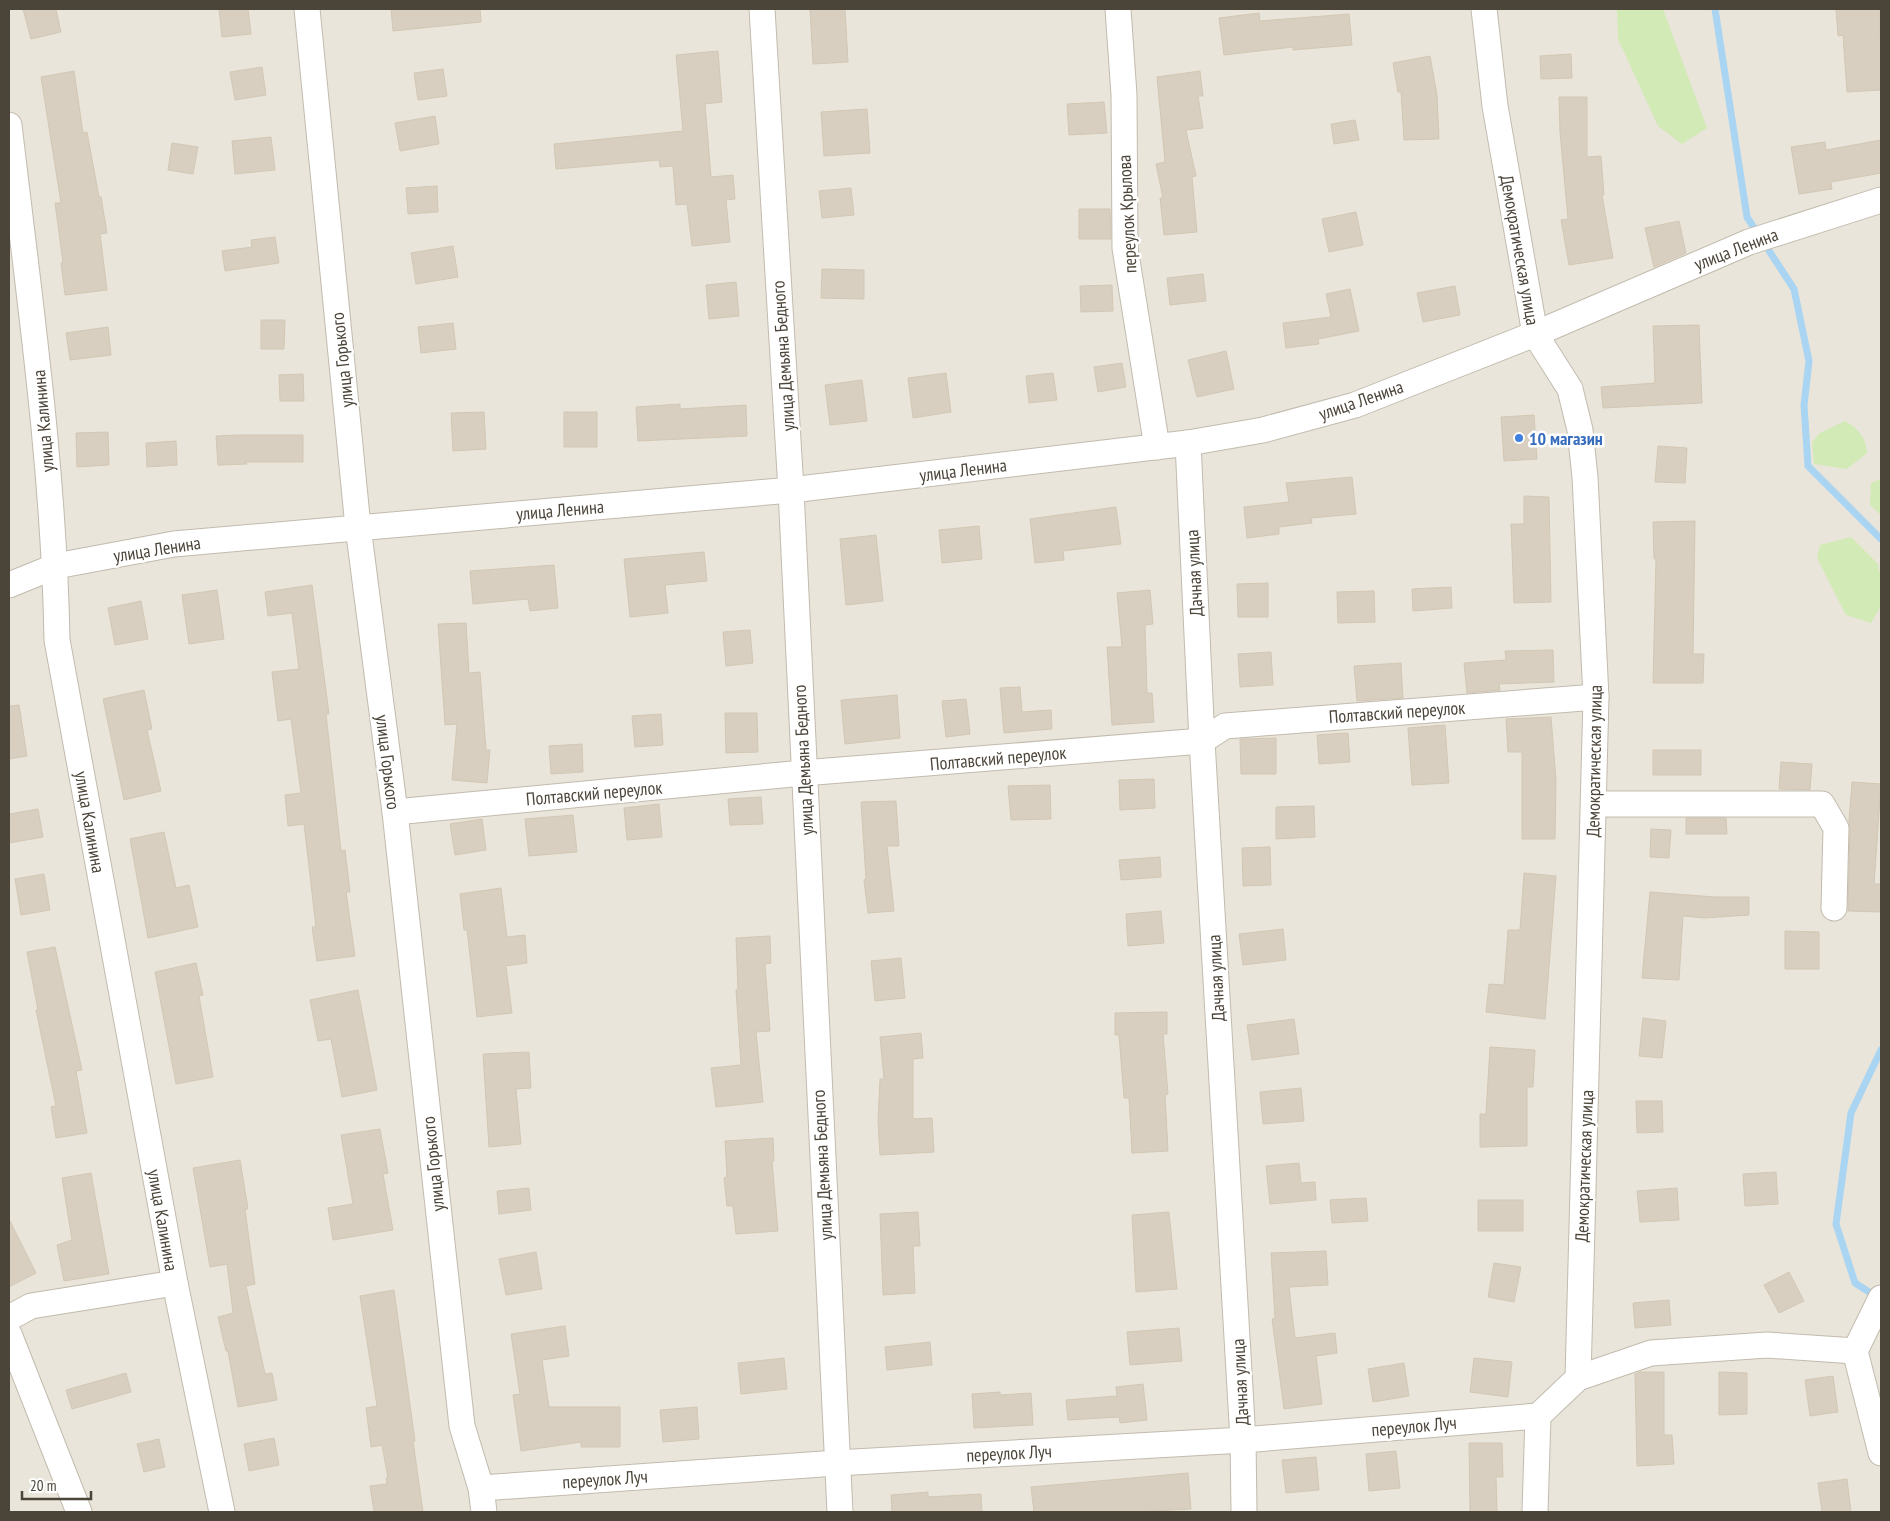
<svg xmlns="http://www.w3.org/2000/svg" width="1890" height="1521" font-family="'PT Sans Narrow',sans-serif">
  <style>
    .residential { fill: #eae5da }
    .green { fill: #d2eab5 }
    .lines { fill: none; stroke-linecap: round; stroke-linejoin: round }
    .stream { stroke: #a9d4f2; stroke-width: 7 }
    .building { fill: #d8cfc1; stroke: #d3c7b4 }
    .minor-casing { stroke: #c2bbae; stroke-width: 27 }
    .minor { stroke: #fff; stroke-width: 25 }
    .shop-dot { fill: #3f7fe0; stroke: #fff; stroke-width: 2 }
    .labels { text-anchor: middle; dominant-baseline: central; stroke-width: 5; stroke-linejoin: round; paint-order: stroke }
    .street-label { font-size: 18px; fill: #4b4439; stroke: #fff }
    .shop-label { font-size: 18px; font-weight: bold; fill: #366cbe; stroke: #fff; text-anchor: start }
  </style>
  <rect width="100%" height="100%" fill="#f6f3ec"/>
  <!-- residential -->
  <rect class="residential" x="9" y="9" width="1872" height="1503"/>
  <!-- green -->
  <g class="green">
    <path d="M1617 9H1663L1707 128 1682 144 1658 126 1618 39Z"/>
    <path d="M1845 421C1859 429 1866 438 1867 453L1847 469 1814 464 1812 442 1820 433Z"/>
    <path d="M1881 479V515L1870 505 1871 483Z"/>
    <path d="M1851 537 1878 564 1881 579V606L1871 623 1846 615 1817 558 1820 545Z"/>
  </g>
  <g class="lines">
    <!-- stream -->
    <g class="stream">
      <path d="M1715 9 1747 217 1794 289 1809 361 1804 405 1808 466 1881 539"/>
      <path d="M1877 1297 1855 1283 1836 1224 1851 1113 1881 1050"/>
    </g>
  </g>
  <!-- building -->
  <g class="building">
    <path d="M23 9H56L61 32 31 39Z"/>
    <path d="M219 9H248L251 34 222 37Z"/>
    <path d="M391 9H480L481 22 393 31Z"/>
    <path d="M810 9H845L848 62 813 64Z"/>
    <path d="M1836 9H1880L1881 90 1847 92 1843 35 1838 36Z"/>
    <path d="M1259 13 1260 21 1349 14 1352 45 1293 50V47L1224 55 1219 18Z"/>
    <path d="M718 51 722 102 705 104 711 177 733 175 735 199 726 200 730 242 692 246 687 204 676 205 673 166 660 167 659 160 556 169 554 144 683 131 676 55Z"/>
    <path d="M1571 54 1572 78 1541 79 1540 56Z"/>
    <path d="M1430 56 1437 95 1439 139 1404 140 1401 92H1398L1393 63Z"/>
    <path d="M262 67 266 95 235 100 230 72Z"/>
    <path d="M443 69 447 96 418 100 414 73Z"/>
    <path d="M74 71 83 133 87 132 99 197H101L107 233 100 234 107 290 65 295 61 263H63L55 203H61L41 77Z"/>
    <path d="M1200 71 1203 96H1198L1203 128 1186 130 1196 176 1192 177 1197 232 1164 235 1160 198H1163L1156 164 1165 162 1157 77Z"/>
    <path d="M1559 97H1587V157L1601 156 1604 195H1602L1613 258 1569 265 1561 220 1568 219 1560 132Z"/>
    <path d="M1104 102 1107 133 1069 135 1067 104Z"/>
    <path d="M867 109 870 153 824 156 821 112Z"/>
    <path d="M435 116 439 144 400 151 395 123Z"/>
    <path d="M1355 120 1359 140 1334 144 1331 124Z"/>
    <path d="M271 137 275 170 235 174 232 141Z"/>
    <path d="M1881 140V173L1831 182 1832 189 1799 194 1791 147 1825 142 1826 150Z"/>
    <path d="M172 143 198 147 193 174 168 170Z"/>
    <path d="M437 186 438 212 408 214 406 188Z"/>
    <path d="M851 188 854 215 822 218 819 191Z"/>
    <path d="M1079 209H1110L1111 239H1079Z"/>
    <path d="M1356 212 1363 245 1329 252 1322 219Z"/>
    <path d="M1679 221 1686 253 1654 267 1645 228Z"/>
    <path d="M275 237 279 263 225 271 222 251 252 247 251 240Z"/>
    <path d="M453 246 458 277 416 284 411 253Z"/>
    <path d="M822 269 864 270V299L821 298Z"/>
    <path d="M1203 274 1206 301 1170 305 1167 278Z"/>
    <path d="M736 282 739 316 709 319 706 285Z"/>
    <path d="M1112 285 1113 311 1081 312 1080 286Z"/>
    <path d="M1455 286 1460 315 1423 322 1417 293Z"/>
    <path d="M1350 289 1359 331 1318 339 1319 344 1286 348 1283 323 1331 317 1326 294Z"/>
    <path d="M261 320H285L284 349H261Z"/>
    <path d="M453 323 456 349 421 353 418 327Z"/>
    <path d="M1699 325 1702 403 1603 408 1601 387 1655 383 1653 326Z"/>
    <path d="M108 327 111 355 70 360 66 333Z"/>
    <path d="M1226 351 1234 389 1197 397 1188 360Z"/>
    <path d="M1122 363 1126 387 1098 392 1094 367Z"/>
    <path d="M946 373 951 412 913 418 908 378Z"/>
    <path d="M1053 373 1057 400 1029 403 1026 376Z"/>
    <path d="M303 374 304 401H280L279 375Z"/>
    <path d="M862 380 867 421 830 425 825 385Z"/>
    <path d="M680 404V409L746 405 747 436 638 441 636 407Z"/>
    <path d="M484 412 486 449 453 451 451 413Z"/>
    <rect x="564" y="412" width="33" height="35"/>
    <path d="M1534 415 1537 459 1504 461 1501 417Z"/>
    <path d="M108 432 109 465 77 467 76 433Z"/>
    <path d="M237 435H303V462H246L247 464 218 465 216 436Z"/>
    <path d="M176 441 177 465 147 467 146 443Z"/>
    <path d="M1658 446 1687 448 1685 483 1655 482Z"/>
    <path d="M1352 477 1356 514 1311 518 1312 523 1279 527V534L1247 538 1244 507 1289 502 1286 483Z"/>
    <path d="M1524 496 1549 497 1551 602 1514 603 1511 524H1524Z"/>
    <path d="M1116 507 1121 544 1063 551 1064 560 1035 563 1030 519Z"/>
    <path d="M1695 521 1693 654H1704L1703 683H1653L1656 559H1654L1653 522Z"/>
    <path d="M979 526 982 559 942 563 939 530Z"/>
    <path d="M876 535 883 601 846 605 840 539Z"/>
    <path d="M704 552 707 581 665 585 668 613 630 617 624 559Z"/>
    <path d="M554 565 558 608 530 611 528 599 473 604 470 571Z"/>
    <path d="M1268 583V617H1238L1237 584Z"/>
    <path d="M312 585 329 714H326L341 851 345 850 350 892H346L355 956 317 961 312 927H316L304 824 288 826 285 795 301 793 291 719 278 721 272 672 299 669 292 613 268 616 265 592Z"/>
    <path d="M1451 587 1452 608 1413 611 1412 589Z"/>
    <path d="M217 590 224 639 189 644 182 595Z"/>
    <path d="M1150 590 1153 624 1145 625 1147 693H1152L1154 722 1112 725 1107 647H1122L1117 593Z"/>
    <path d="M1374 591 1375 622 1338 623 1337 592Z"/>
    <path d="M141 601 148 639 115 645 108 608Z"/>
    <path d="M466 623 469 673 480 672 486 750H490L487 783 452 780 457 724 445 725 438 624Z"/>
    <path d="M750 630 753 663 726 666 723 632Z"/>
    <path d="M1553 650 1554 682 1499 684 1500 690 1467 693 1464 663 1506 660 1505 651Z"/>
    <path d="M1271 652 1273 685 1240 687 1238 654Z"/>
    <path d="M1401 663 1403 698 1357 701 1354 666Z"/>
    <path d="M1020 687 1022 712 1051 710 1052 729 1004 733 1000 688Z"/>
    <path d="M144 690 152 729 147 730 161 791 124 800 103 699Z"/>
    <path d="M897 695 900 738 845 744 841 700Z"/>
    <path d="M966 699 970 734 946 737 942 701Z"/>
    <path d="M19 705 27 756 9 759V706Z"/>
    <path d="M725 713H757L758 752 726 753Z"/>
    <path d="M661 714 663 745 635 747 632 716Z"/>
    <path d="M1551 717 1556 780 1555 839H1522V752H1508L1506 719Z"/>
    <path d="M1445 725 1449 783 1412 785 1408 728Z"/>
    <path d="M1348 733 1350 762 1319 764 1317 735Z"/>
    <path d="M1276 738V774H1241L1240 739Z"/>
    <path d="M582 744 583 772 551 774 549 746Z"/>
    <rect x="1653" y="750" width="48" height="25"/>
    <path d="M1781 762 1812 764 1810 790 1779 789Z"/>
    <path d="M1154 779 1155 808 1120 810 1119 780Z"/>
    <path d="M1852 782 1881 784 1874 884H1881V912L1848 911 1850 828 1849 821Z"/>
    <path d="M1050 785 1051 819 1011 820 1008 786Z"/>
    <path d="M761 797 763 824 730 825 728 799Z"/>
    <path d="M896 801 899 846H887L894 911 868 913 864 880 866 879 861 802Z"/>
    <path d="M659 804 662 837 627 840 624 808Z"/>
    <path d="M1314 806 1315 837 1276 839V807Z"/>
    <path d="M38 809 43 837 9 843V814Z"/>
    <path d="M573 815 577 852 529 856 525 819Z"/>
    <path d="M1686 818H1726L1727 834H1686Z"/>
    <path d="M482 819 486 850 455 855 450 824Z"/>
    <path d="M1651 829 1671 830 1669 858 1650 857Z"/>
    <path d="M164 832 176 888 189 885 198 927 148 938 130 839Z"/>
    <path d="M1270 847 1271 885 1243 886 1242 848Z"/>
    <path d="M1160 857 1161 877 1121 880 1119 860Z"/>
    <path d="M1524 873 1556 876 1545 1019 1486 1012 1489 984 1504 985 1508 930H1520Z"/>
    <path d="M44 874 50 910 21 915 15 879Z"/>
    <path d="M501 888 507 937 525 935 527 963 506 966 512 1013 477 1017 467 930H464L460 894Z"/>
    <path d="M1650 892 1715 897H1749V915L1704 918 1683 916 1679 980 1642 978Z"/>
    <path d="M1161 911 1164 943 1128 946 1126 914Z"/>
    <path d="M1283 929 1286 960 1243 965 1239 934Z"/>
    <path d="M1785 931 1819 932V969H1785Z"/>
    <path d="M770 936 771 963 765 964 770 1031 756 1032 763 1102 716 1107 711 1068 741 1065 736 990 738 989 736 938Z"/>
    <path d="M55 947 82 1070 76 1071 87 1133 56 1138 51 1107 56 1106 36 1010H38L27 952Z"/>
    <path d="M901 958 905 998 875 1001 871 961Z"/>
    <path d="M196 963 203 995 199 996 213 1077 176 1084 155 972Z"/>
    <path d="M358 990 377 1090 342 1097 331 1039 318 1041 310 1000Z"/>
    <path d="M1167 1012V1034H1163L1168 1094 1165 1095 1168 1151 1132 1153 1129 1098H1124L1119 1035H1115V1013Z"/>
    <path d="M1643 1018 1666 1021 1662 1058 1639 1056Z"/>
    <path d="M1294 1019 1299 1054 1252 1060 1247 1025Z"/>
    <path d="M921 1033 923 1058 913 1059V1119L932 1118 934 1152 880 1155 878 1121 880 1079H884L880 1037Z"/>
    <path d="M1490 1047 1535 1050 1533 1087H1527V1146L1480 1147V1114H1486Z"/>
    <path d="M529 1052 531 1088 516 1089 521 1144 489 1147 483 1054Z"/>
    <path d="M1301 1088 1304 1121 1263 1124 1260 1092Z"/>
    <path d="M1636 1101H1662L1663 1132 1637 1133Z"/>
    <path d="M380 1129 388 1173 383 1174 393 1230 333 1240 328 1208 353 1204 341 1135Z"/>
    <path d="M773 1138 774 1161H772L778 1231 736 1234 733 1206H727L724 1178 727 1177 725 1141Z"/>
    <path d="M240 1160 248 1209H245L255 1284 246 1286 265 1374 272 1373 277 1400 238 1407 228 1351H226L218 1317 233 1313 227 1264 210 1267 193 1168Z"/>
    <path d="M1299 1163 1301 1183 1315 1182 1316 1200 1270 1204 1266 1166Z"/>
    <path d="M1776 1172 1778 1204 1745 1206 1743 1174Z"/>
    <path d="M91 1173 109 1274 64 1281 57 1245 72 1240 62 1178Z"/>
    <path d="M529 1188 531 1210 499 1214 497 1191Z"/>
    <path d="M1677 1188 1679 1220 1640 1222 1637 1191Z"/>
    <path d="M1366 1198 1368 1221 1332 1223 1330 1200Z"/>
    <rect x="1478" y="1200" width="45" height="31"/>
    <path d="M918 1212 920 1246H913L915 1293 883 1295 880 1214Z"/>
    <path d="M1169 1212 1177 1289 1136 1292 1132 1215Z"/>
    <path d="M9 1219 36 1273 9 1287Z"/>
    <path d="M1326 1251 1328 1285 1289 1287 1295 1338 1335 1333 1337 1353 1316 1356 1322 1404 1284 1409 1272 1319 1275 1318 1271 1253Z"/>
    <path d="M536 1252 542 1289 506 1295 499 1259Z"/>
    <path d="M1494 1263 1521 1267 1514 1302 1488 1297Z"/>
    <path d="M1789 1272 1804 1301 1779 1313 1764 1285Z"/>
    <path d="M394 1290 415 1441H413L423 1512H374L370 1486 387 1484 386 1478H388L382 1445 371 1447 366 1408 377 1406 360 1296Z"/>
    <path d="M1669 1300 1671 1325 1635 1328 1633 1303Z"/>
    <path d="M565 1326 569 1356 542 1360 549 1407H620V1447H581V1442L521 1451 513 1395 520 1394 511 1334Z"/>
    <path d="M1179 1328 1182 1361 1130 1365 1127 1332Z"/>
    <path d="M930 1342 932 1365 887 1370 885 1347Z"/>
    <path d="M784 1358 787 1389 741 1394 738 1363Z"/>
    <path d="M1474 1358 1512 1362 1508 1397 1470 1392Z"/>
    <path d="M1404 1363 1409 1396 1373 1402 1368 1369Z"/>
    <path d="M1640 1372H1664V1435H1672L1674 1464 1637 1466 1635 1374Z"/>
    <path d="M1719 1372 1747 1373V1414L1719 1415Z"/>
    <path d="M126 1373 131 1392 72 1409 66 1390Z"/>
    <path d="M1833 1376 1838 1412 1810 1416 1805 1380Z"/>
    <path d="M1143 1384 1147 1420 1120 1423 1119 1417 1068 1420 1066 1400 1117 1396 1116 1387Z"/>
    <path d="M1000 1392V1395L1031 1393 1033 1425 974 1428 972 1394Z"/>
    <path d="M697 1407 699 1439 663 1442 660 1410Z"/>
    <path d="M274 1438 279 1465 249 1471 244 1444Z"/>
    <path d="M159 1439 165 1467 144 1472 137 1444Z"/>
    <path d="M1469 1443H1502L1503 1477H1496L1497 1512H1470Z"/>
    <path d="M1396 1451 1400 1488 1369 1491 1366 1454Z"/>
    <path d="M1316 1457 1319 1490 1286 1493 1282 1460Z"/>
    <path d="M1188 1473 1191 1509 1136 1512H1034L1031 1487Z"/>
    <path d="M1847 1479 1851 1512H1822L1818 1483Z"/>
    <path d="M928 1492V1497L981 1494 982 1512H892L891 1495Z"/>
  </g>
  <g class="lines">
    <defs>
      <g id="minor">
        <path d="M307 9 358 527 395 812 462 1426 481 1488 484 1512"/>
        <path d="M762 9 791 490 840 1512"/>
        <path d="M1118 9 1124 95 1125 248 1157 447"/>
        <path d="M1484 9 1495 106 1535 334 1570 389 1580 430 1585 477 1596 697 1578 1378 1538 1416 1535 1512"/>
        <path d="M9 125C29 296 54 468 57 640L175 1283 222 1512"/>
        <path d="M1188 443 1202 741 1243 1440 1244 1512"/>
        <path d="M9 585 56 566 174 544 791 490 1188 443 1263 430 1355 405 1535 334 1749 242 1881 200"/>
        <path d="M1594 804H1822L1836 828 1834 908"/>
        <path d="M395 812 803 773 1202 741 1225 726 1596 697"/>
        <path d="M9 1318 31 1306 175 1283"/>
        <path d="M9 1334 79 1512"/>
        <path d="M1855 1351 1881 1453"/>
        <path d="M1578 1378 1651 1353 1767 1345 1855 1351 1881 1298"/>
        <path d="M481 1488 837 1463 1243 1440 1538 1416"/>
      </g>
    </defs>
    <!-- minor casing -->
    <use href="#minor" class="minor-casing"/>
    <!-- minor -->
    <use href="#minor" class="minor"/>
  </g>
  <!-- markers -->
  <circle class="shop-dot" cx="1519" cy="438" r="5"/>
  <g class="labels">
    <!-- street labels -->
    <g class="street-label">
      <text transform="translate(1127 214) rotate(-93)">переулок Крылова</text>
      <text transform="translate(1736 249) rotate(-21)">улица Ленина</text>
      <text transform="translate(1520 250) rotate(80)">Демократическая улица</text>
      <text transform="translate(783 356) rotate(-94)">улица Демьяна Бедного</text>
      <text transform="translate(342 360) rotate(-96)">улица Горького</text>
      <text transform="translate(1361 400) rotate(-19)">улица Ленина</text>
      <text transform="translate(43 421) rotate(-95)">улица Калинина</text>
      <text transform="translate(963 470) rotate(-7)">улица Ленина</text>
      <text transform="translate(560 510) rotate(-5)">улица Ленина</text>
      <text transform="translate(157 549) rotate(-9)">улица Ленина</text>
      <text transform="translate(1194 573) rotate(-93)">Дачная улица</text>
      <text transform="translate(1397 712) rotate(-4)">Полтавский переулок</text>
      <text transform="translate(998 758) rotate(-5)">Полтавский переулок</text>
      <text transform="translate(803 760) rotate(-93)">улица Демьяна Бедного</text>
      <text transform="translate(1594 761) rotate(-89)">Демократическая улица</text>
      <text transform="translate(388 762) rotate(83)">улица Горького</text>
      <text transform="translate(594 793) rotate(-5)">Полтавский переулок</text>
      <text transform="translate(90 822) rotate(80)">улица Калинина</text>
      <text transform="translate(1216 978) rotate(-93)">Дачная улица</text>
      <text transform="translate(433 1164) rotate(-96)">улица Горького</text>
      <text transform="translate(822 1165) rotate(-93)">улица Демьяна Бедного</text>
      <text transform="translate(1584 1166) rotate(-88)">Демократическая улица</text>
      <text transform="translate(163 1220) rotate(80)">улица Калинина</text>
      <text transform="translate(1240 1382) rotate(-93)">Дачная улица</text>
      <text transform="translate(1414 1426) rotate(-5)">переулок Луч</text>
      <text transform="translate(1009 1453) rotate(-3)">переулок Луч</text>
      <text transform="translate(605 1479) rotate(-4)">переулок Луч</text>
    </g>
    <!-- shop labels -->
    <g class="shop-label">
      <text x="1529" y="438">10 магазин</text>
    </g>
  </g>
  <!-- border -->
  <rect width="1890" height="1521" fill="none" stroke="#4b4439" stroke-width="20"/>
  <!-- scale -->
  <path d="M22 1491v8h69v-8" fill="none" stroke="#4b4439" stroke-width="2.5"/>
  <text x="30" y="1491" font-size="15" fill="#4b4439" stroke="#ffffff" stroke-width="4" paint-order="stroke">20 m</text>
</svg>
